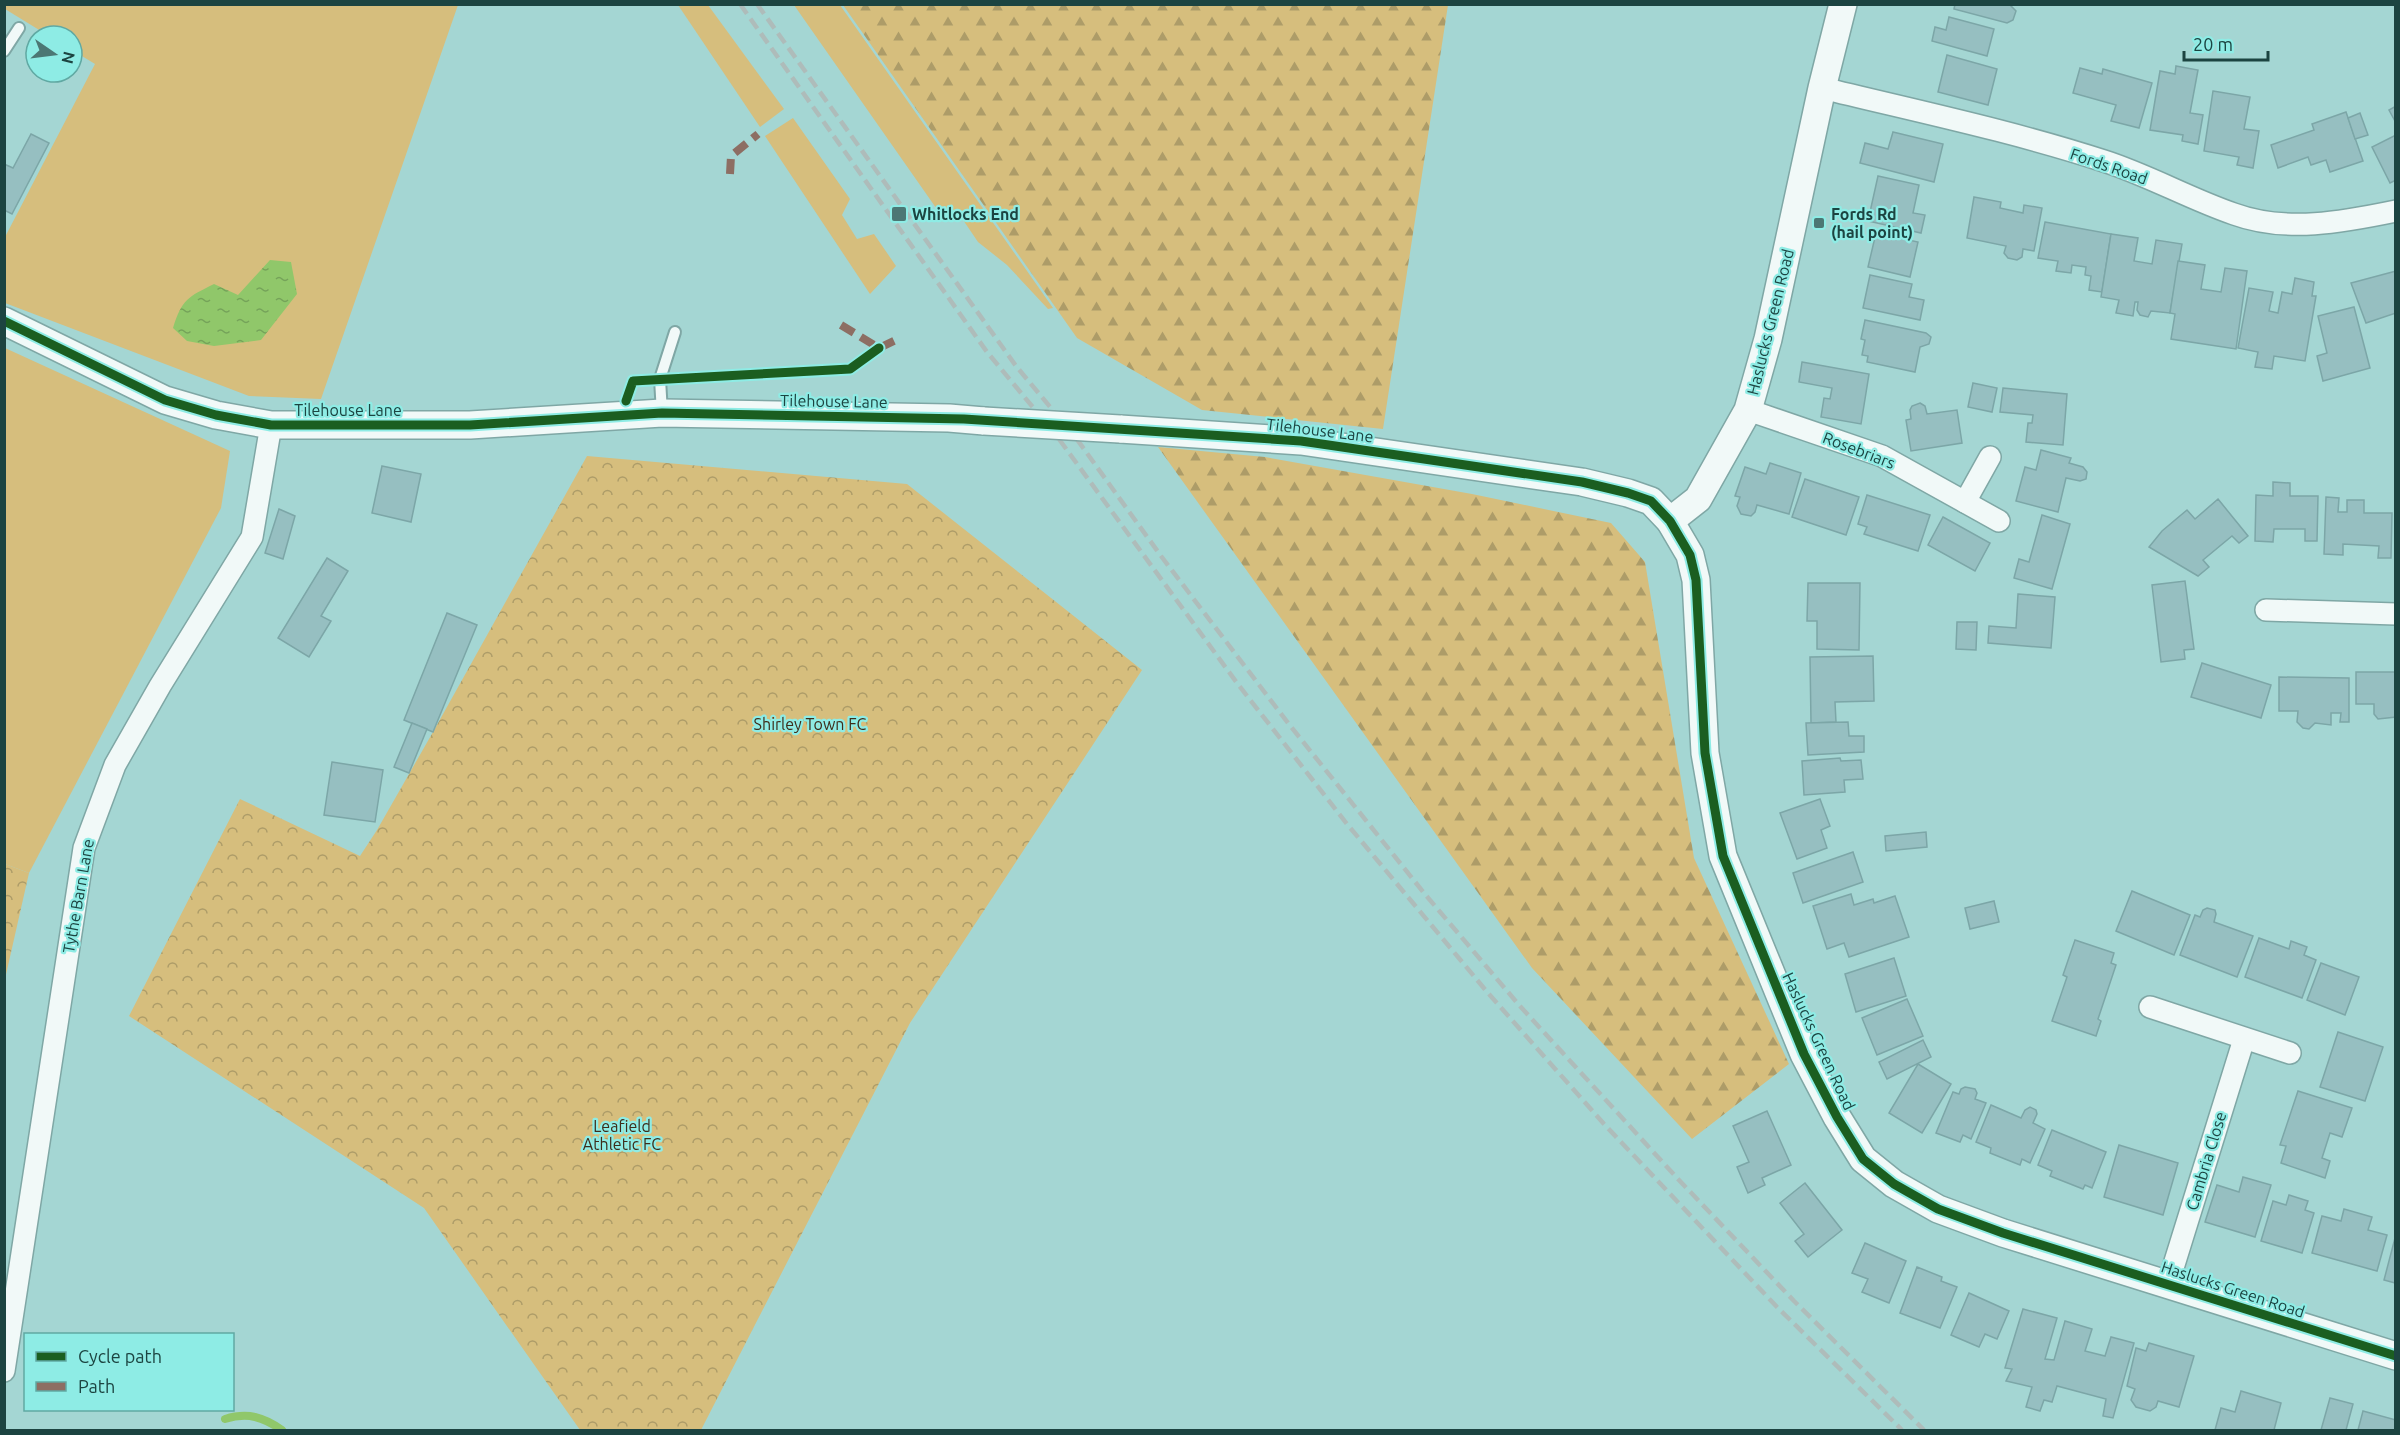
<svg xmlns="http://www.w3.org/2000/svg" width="2400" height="1435" font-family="Ubuntu,sans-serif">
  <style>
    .grass { fill: #d6be7d }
    .forest { fill: url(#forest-firs) }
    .park { fill: url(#park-crowns) }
    .water { fill: url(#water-ripples) }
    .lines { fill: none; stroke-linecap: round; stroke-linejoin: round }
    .stream { stroke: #90c76a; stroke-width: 8 }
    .building { fill: #96bfc1; stroke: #7ca6a7; stroke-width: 1.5 }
    .service-casing { stroke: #7fa7a5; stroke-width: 14 }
    .minor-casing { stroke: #7fa7a5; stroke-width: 24 }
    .tertiary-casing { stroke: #7fa7a5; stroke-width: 30 }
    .service { stroke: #f1f9f8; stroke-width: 10 }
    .minor { stroke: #f1f9f8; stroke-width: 21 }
    .tertiary { stroke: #f1f9f8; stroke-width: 27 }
    .rail { stroke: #aebcba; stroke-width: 4.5; stroke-dasharray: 12 6; stroke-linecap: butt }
    .tertiary-bridge-casing { stroke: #7fa7a5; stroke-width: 30; stroke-linecap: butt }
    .tertiary-bridge { stroke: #f1f9f8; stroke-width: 27 }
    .quiet { stroke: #8d6e63; stroke-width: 8; stroke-dasharray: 15 8; stroke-linecap: butt }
    .cycleway-casing { stroke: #8eece5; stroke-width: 13 }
    .cycleway { stroke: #1b5e20; stroke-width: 9 }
    .poi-dot { fill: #4c7774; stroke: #8eece5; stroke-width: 2 }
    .labels { text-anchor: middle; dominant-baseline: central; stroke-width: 4.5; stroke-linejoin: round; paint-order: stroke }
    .street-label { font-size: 16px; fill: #1c4441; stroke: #8eece5 }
    .poi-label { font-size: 16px; font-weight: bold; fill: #1c4441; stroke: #8eece5; text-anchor: start }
    .park-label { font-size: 16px; fill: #3e2d1a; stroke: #8eece5 }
  </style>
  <defs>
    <pattern id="forest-firs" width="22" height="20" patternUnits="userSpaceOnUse" patternTransform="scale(1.5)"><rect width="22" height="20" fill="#d6be7d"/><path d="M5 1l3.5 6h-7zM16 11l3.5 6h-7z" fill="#ad9c68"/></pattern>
    <pattern id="park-crowns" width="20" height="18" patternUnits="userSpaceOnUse" patternTransform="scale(1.5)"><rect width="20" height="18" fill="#d6be7d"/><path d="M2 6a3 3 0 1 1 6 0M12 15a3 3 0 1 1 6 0" fill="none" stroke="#ad9c68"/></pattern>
    <pattern id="water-ripples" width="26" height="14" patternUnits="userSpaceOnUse" patternTransform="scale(1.5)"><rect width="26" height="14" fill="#90c76a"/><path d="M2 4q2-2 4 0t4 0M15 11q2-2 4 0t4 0" fill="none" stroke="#75a359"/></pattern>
  </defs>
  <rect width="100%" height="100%" fill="#a4d6d3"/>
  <!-- grass -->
  <g class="grass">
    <path d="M4 5H458L321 399 249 396 5 303V237L95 64 72 50V36H49L5 9Z"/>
    <path d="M678 5H708L784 109 760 127Z"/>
    <path d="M794 5H840L1053 308 1048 309 1007 265 978 242 957 211 941 215Z"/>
    <path d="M793 118 850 199 842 215 857 239 874 234 896 266 870 294 765 136Z"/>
    <path d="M5 348 230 451 221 508 29 873 5 864Z"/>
  </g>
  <!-- forest -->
  <g class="forest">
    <path d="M843 5H1448L1383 429 1202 410 1077 338Z"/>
    <path d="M1158 447 1265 457 1472 494 1611 523 1645 562 1694 858 1789 1064 1692 1139 1532 968Z"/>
  </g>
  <!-- park -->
  <g class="park">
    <path d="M587 456 907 484 1142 670 910 1023 701 1430H580L424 1208 129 1016 240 799 360 856 377 830 433 732Z"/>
    <path d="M5 864 29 873 5 979 4 864Z"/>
  </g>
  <!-- water -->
  <path class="water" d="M270 260 291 262 297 294 261 340 214 346 187 341 173 328C182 299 188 297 214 284L238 295Z"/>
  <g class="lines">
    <!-- stream -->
    <path class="stream" d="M225 1419C248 1412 263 1417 282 1430"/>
  </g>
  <!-- building -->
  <g class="building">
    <path d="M1955 4H2009L2016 11 2013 20 2007 23 1954 9Z"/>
    <path d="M1949 17 1994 29 1987 56 1932 41 1935 27 1946 30Z"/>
    <path d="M1947 55 1997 69 1988 105 1938 92Z"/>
    <path d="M2176 66 2198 70 2190 113 2203 115 2198 144 2182 141 2183 135 2150 130 2160 71 2175 74Z"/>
    <path d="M2080 68 2102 74 2103 69 2152 83 2139 128 2111 121 2116 105 2073 93Z"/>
    <path d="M2213 91 2250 97 2244 129 2259 131 2253 168 2237 165 2239 157 2204 151Z"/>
    <path d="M2396 106V123L2389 110Z"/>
    <path d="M2346 112 2363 161 2330 172 2326 160 2311 165 2308 157 2278 168 2271 145 2314 130 2312 124Z"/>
    <path d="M2360 113 2368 135 2355 139 2348 118Z"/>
    <path d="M1893 132 1943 144 1934 182 1860 163 1865 143 1888 149Z"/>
    <path d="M31 134 49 143 12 214 4 210V164L13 168Z"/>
    <path d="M2396 135V180L2390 183 2372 147Z"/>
    <path d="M1878 176 1919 185 1913 213 1925 215 1921 233 1868 221Z"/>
    <path d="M1974 197 2001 202 2000 208 2023 213 2024 205 2042 208 2034 251 2023 249 2022 257 2017 260 2008 258 2004 253 2006 246 1967 238Z"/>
    <path d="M2045 222 2111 234 2102 292 2089 290 2091 276 2085 275 2086 267 2072 265 2071 273 2056 271 2058 261 2038 258Z"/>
    <path d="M1876 233 1918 242 1910 277 1868 267Z"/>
    <path d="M2111 234 2138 238 2134 261 2152 264 2156 240 2182 244 2170 313 2151 311 2148 317 2140 315 2137 310 2138 302H2135L2133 316 2116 313 2119 300 2101 297Z"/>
    <path d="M2178 261 2205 265 2201 289 2221 292 2225 268 2247 271 2236 349 2171 339 2175 314 2170 313Z"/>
    <path d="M2396 271V313L2366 323 2351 283Z"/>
    <path d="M1870 275 1912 284 1909 297 1924 300 1920 320 1863 308Z"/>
    <path d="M2295 278 2314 282 2312 296H2316L2305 361 2274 356 2272 369 2255 367 2258 352 2238 348 2249 288 2273 292 2269 311 2278 313 2282 292 2292 294Z"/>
    <path d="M2354 307 2370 368 2323 381 2317 356 2327 353 2318 316Z"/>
    <path d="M1865 320 1926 333 1931 337 1929 344 1920 347 1915 372 1867 362 1868 356 1862 355 1865 340 1861 339Z"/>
    <path d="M1802 362 1869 374 1861 424 1821 417 1824 398 1830 399 1832 388 1799 382Z"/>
    <path d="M1973 383 1997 388 1992 412 1968 407Z"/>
    <path d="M2003 388 2067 394 2063 445 2026 442 2028 423H2032L2033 415 2000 412Z"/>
    <path d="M1920 403 1925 406 1927 414 1957 410 1962 443 1911 451 1906 420 1911 419 1910 410 1912 406Z"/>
    <path d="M2041 450 2071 458 2069 463 2083 467 2087 472 2086 479 2080 481 2066 478 2058 512 2016 501 2025 467 2036 470Z"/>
    <path d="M1770 463 1801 473 1789 514 1757 505 1755 512 1751 516 1741 514 1737 506 1740 497 1735 496 1745 467 1766 474Z"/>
    <path d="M382 466 421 474 411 522 372 513Z"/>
    <path d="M1805 479 1859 497 1846 535 1792 517Z"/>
    <path d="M2273 482 2290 483V496H2318L2317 541H2305V529H2274L2273 542 2255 541 2256 495 2273 496Z"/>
    <path d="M1867 495 1930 515 1918 551 1864 534 1867 527 1858 524Z"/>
    <path d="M2326 497 2339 498 2338 512H2347V500H2364V513H2392L2391 558H2378L2379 546 2343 544V555L2324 554Z"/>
    <path d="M2218 499 2248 536 2239 543 2232 536 2203 560 2209 567 2198 576 2149 547 2162 531 2187 510 2195 519Z"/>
    <path d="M279 509 295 516 283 559 265 553Z"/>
    <path d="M2042 515 2070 524 2052 589 2014 578 2019 559 2029 562Z"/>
    <path d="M1943 517 1990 543 1975 571 1928 545Z"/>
    <path d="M327 558 348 571 321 616 331 621 309 657 278 638Z"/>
    <path d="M2185 581 2194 649 2184 650 2185 659 2161 662 2152 585Z"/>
    <path d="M1808 583H1860L1859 650 1817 649V621H1807Z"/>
    <path d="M2018 594 2055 597 2051 648 1988 643 1989 626 2016 628Z"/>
    <path d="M447 613 477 625 433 732 404 720Z"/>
    <path d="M1957 622H1977L1976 650 1956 649Z"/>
    <path d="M1873 656 1874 701 1835 702 1836 722 1811 723 1810 657Z"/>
    <path d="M2202 663 2271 685 2261 718 2191 697Z"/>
    <path d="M2356 672H2396V717L2378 719 2374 714V704H2356Z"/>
    <path d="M2279 677 2349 678V722H2340L2341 713H2331V725L2315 723 2309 729 2303 728 2297 722 2298 711H2279Z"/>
    <path d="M1848 722 1849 736H1864V752L1808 755 1806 723Z"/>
    <path d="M412 723 427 729 409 773 394 767Z"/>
    <path d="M1840 758 1841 761 1861 760 1863 779 1844 780 1845 792 1804 795 1802 761Z"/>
    <path d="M332 762 383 770 375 822 324 815Z"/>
    <path d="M1820 799 1830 826 1821 830 1827 848 1797 859 1780 813Z"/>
    <path d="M1926 832 1927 847 1886 851 1885 836Z"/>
    <path d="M1853 852 1863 882 1803 903 1793 873Z"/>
    <path d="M2132 891 2190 915 2174 955 2116 931Z"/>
    <path d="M1851 894 1854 905 1873 899 1874 903 1895 896 1909 937 1849 957 1844 943 1827 949 1813 906Z"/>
    <path d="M1994 901 1999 922 1970 929 1965 908Z"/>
    <path d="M2207 908 2215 910 2216 914 2214 922 2253 936 2237 977 2180 955 2195 915 2200 917 2203 910Z"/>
    <path d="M2259 938 2289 949 2291 941 2307 947 2304 955 2316 960 2302 998 2245 977Z"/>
    <path d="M2075 940 2114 953 2111 963 2116 965 2098 1019 2101 1021 2096 1036 2052 1021 2067 977 2063 975Z"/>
    <path d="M1894 958 1906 996 1856 1012 1845 974Z"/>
    <path d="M2321 963 2359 977 2345 1015 2307 1000Z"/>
    <path d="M1907 999 1923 1036 1877 1055 1862 1018Z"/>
    <path d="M2338 1032 2383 1047 2365 1101 2320 1087Z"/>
    <path d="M1923 1040 1931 1057 1887 1079 1879 1062Z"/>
    <path d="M1918 1064 1951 1084 1922 1133 1889 1113Z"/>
    <path d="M1965 1087 1975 1089 1977 1093 1975 1099 1986 1103 1971 1139 1963 1135 1960 1142 1936 1133 1953 1092 1959 1094 1961 1089Z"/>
    <path d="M2298 1091 2352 1108 2342 1137 2330 1133 2322 1158 2330 1161 2325 1178 2281 1163 2286 1146 2280 1145Z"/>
    <path d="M1991 1105 2021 1118 2025 1110 2030 1107 2036 1110 2037 1114 2033 1123 2045 1129 2030 1163 2022 1159 2020 1165 1990 1153 1991 1148 1976 1142Z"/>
    <path d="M1767 1111 1791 1165 1762 1178 1765 1185 1748 1193 1737 1167 1749 1162 1733 1126Z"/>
    <path d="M2052 1130 2106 1152 2092 1188 2085 1185 2083 1189 2050 1176 2052 1171 2038 1165Z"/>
    <path d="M2119 1145 2178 1163 2163 1215 2104 1197Z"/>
    <path d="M2243 1177 2271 1185 2255 1237 2205 1222 2217 1185 2239 1192Z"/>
    <path d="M1805 1183 1842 1230 1808 1257 1795 1241 1804 1234 1780 1203Z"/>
    <path d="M2289 1195 2308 1201 2305 1210 2314 1213 2302 1253 2261 1241 2273 1201 2286 1205Z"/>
    <path d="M2344 1209 2372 1217 2368 1230 2387 1235 2377 1271 2312 1253 2322 1216 2341 1221Z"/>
    <path d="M2395 1238H2396L2395 1283 2384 1280Z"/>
    <path d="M1865 1243 1906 1261 1889 1303 1862 1292 1868 1279 1852 1273Z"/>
    <path d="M1917 1267 1942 1277 1941 1281 1957 1287 1940 1328 1900 1313Z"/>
    <path d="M1969 1293 2009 1311 1997 1339 1985 1334 1979 1347 1951 1335Z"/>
    <path d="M2023 1309 2057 1318 2045 1359 2054 1360 2065 1321 2092 1329 2085 1351 2105 1356 2111 1337 2134 1343 2113 1418 2103 1416 2106 1399 2057 1386 2052 1402 2044 1400 2040 1411 2026 1407 2032 1387 2006 1381 2012 1369 2005 1368Z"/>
    <path d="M2149 1343 2194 1356 2179 1407 2158 1401 2156 1407 2150 1411 2136 1407 2131 1400 2135 1389 2127 1386 2136 1348 2146 1351Z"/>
    <path d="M2241 1391 2281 1403 2274 1430H2215L2221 1408 2235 1412Z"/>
    <path d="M2330 1398 2353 1404 2346 1430H2321Z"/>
    <path d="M2363 1411 2396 1420V1430H2358Z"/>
  </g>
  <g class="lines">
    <defs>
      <g id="service">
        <path d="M4 51 19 28"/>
        <path d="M662 413 660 379 675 332"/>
      </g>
      <g id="minor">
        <path d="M1822 88C1916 111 2012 131 2104 161 2148 175 2190 199 2234 214 2286 233 2343 222 2396 211"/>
        <path d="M1748 410 1882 456 1999 521"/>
        <path d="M1965 502 1990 457"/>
        <path d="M2266 610 2396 614"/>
        <path d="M2150 1007 2290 1053"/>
        <path d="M2168 1284 2244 1039"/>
        <path d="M4 1371 84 848 115 765 160 686 252 537 271 425"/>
      </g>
      <g id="tertiary">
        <path d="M4 321 165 400 216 415 271 425H470L662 413 949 418 984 421"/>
        <path d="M1120 429 1301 441 1582 482 1628 493 1651 501 1670 521 1690 555 1696 580 1705 753 1723 856 1804 1054 1837 1117 1863 1159 1894 1184 1938 1209 2003 1233 2396 1356"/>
        <path d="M1670 521 1698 499 1748 410 1768 339 1822 88 1843 4"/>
      </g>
    </defs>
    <!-- service casing -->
    <use href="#service" class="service-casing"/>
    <!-- minor casing -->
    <use href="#minor" class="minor-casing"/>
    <!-- tertiary casing -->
    <use href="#tertiary" class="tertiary-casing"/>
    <!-- service -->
    <use href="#service" class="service"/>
    <!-- minor -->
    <use href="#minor" class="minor"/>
    <!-- tertiary -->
    <use href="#tertiary" class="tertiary"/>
    <!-- rail -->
    <g class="rail">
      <path d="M740 4 987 352 1056 435 1237 683 1347 824 1488 993 1604 1124 1777 1307 1902 1430"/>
      <path d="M757 4 1016 366 1076 438 1161 556 1288 723 1424 893 1519 1005 1678 1179 1794 1301 1924 1430"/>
    </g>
    <defs>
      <path id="tertiary-bridge" d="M984 421 1120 429"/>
    </defs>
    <!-- tertiary-bridge casing -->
    <use href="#tertiary-bridge" class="tertiary-bridge-casing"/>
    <!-- tertiary-bridge -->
    <use href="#tertiary-bridge" class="tertiary-bridge"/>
    <!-- quiet -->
    <g class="quiet">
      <path d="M730 174 731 156 758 134"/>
      <path d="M841 325 879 348 896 340"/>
    </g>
    <defs>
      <g id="cycleway">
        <path d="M4 321 165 400 216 415 271 425H470L662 413 964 419 1301 441 1582 482 1628 493 1651 501 1670 521 1690 555 1696 580 1705 753 1723 856 1804 1054 1837 1117 1863 1159 1894 1184 1938 1209 2003 1233 2396 1356"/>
        <path d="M626 401 633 381 850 369 879 348"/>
      </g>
    </defs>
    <!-- cycleway casing -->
    <use href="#cycleway" class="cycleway-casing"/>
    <!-- cycleway -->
    <use href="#cycleway" class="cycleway"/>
  </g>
  <!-- markers -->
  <g class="poi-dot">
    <rect x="891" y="206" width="16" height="16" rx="3"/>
    <rect x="1813" y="217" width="12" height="12" rx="3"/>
  </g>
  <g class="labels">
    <!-- street labels -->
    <g class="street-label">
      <text transform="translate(2109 166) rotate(19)">Fords Road</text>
      <text transform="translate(1770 322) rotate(-76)">Haslucks Green Road</text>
      <text transform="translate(834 401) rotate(1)">Tilehouse Lane</text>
      <text x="348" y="410">Tilehouse Lane</text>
      <text transform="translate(1320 430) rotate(7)">Tilehouse Lane</text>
      <text transform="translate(1859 450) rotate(21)">Rosebriars</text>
      <text transform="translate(78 896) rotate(-80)">Tythe Barn Lane</text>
      <text transform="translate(1819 1041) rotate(65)">Haslucks Green Road</text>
      <text transform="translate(2206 1161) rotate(-73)">Cambria Close</text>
      <text transform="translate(2233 1289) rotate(18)">Haslucks Green Road</text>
    </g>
    <!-- poi labels -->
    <g class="poi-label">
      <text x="912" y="214">Whitlocks End</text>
      <text x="1831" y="214">Fords Rd<tspan x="1831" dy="18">(hail point)</tspan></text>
    </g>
    <!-- park labels -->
    <g class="park-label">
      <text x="810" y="724">Shirley Town FC</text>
      <text x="622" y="1126">Leafield<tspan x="622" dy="18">Athletic FC</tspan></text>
    </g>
  </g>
  <!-- border -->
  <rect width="2400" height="1435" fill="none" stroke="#1c4441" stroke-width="12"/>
  <!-- legend -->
  <rect x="24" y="1333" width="210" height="78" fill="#8eece5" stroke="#60a9a3" stroke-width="1.5"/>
  <rect x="36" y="1352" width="30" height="9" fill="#1b5e20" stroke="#60a9a3" stroke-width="1.5"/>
  <text x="78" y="1363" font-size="18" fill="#1c4441">Cycle path</text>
  <rect x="36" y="1382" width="30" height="9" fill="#8d6e63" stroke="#60a9a3" stroke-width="1.5"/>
  <text x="78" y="1393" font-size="18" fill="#1c4441">Path</text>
  <!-- north arrow -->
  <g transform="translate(54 54) rotate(104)"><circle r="28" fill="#8eece5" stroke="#60a9a3" stroke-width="1.5"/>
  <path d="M0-4.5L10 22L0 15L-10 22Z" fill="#4c7774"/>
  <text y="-9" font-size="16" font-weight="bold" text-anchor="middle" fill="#1c4441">N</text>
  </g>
  <!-- scale -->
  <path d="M2184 51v9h84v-9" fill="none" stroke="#1c4441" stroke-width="3"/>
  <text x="2193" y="51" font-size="18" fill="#1c4441" stroke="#8eece5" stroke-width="4.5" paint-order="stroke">20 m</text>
</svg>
